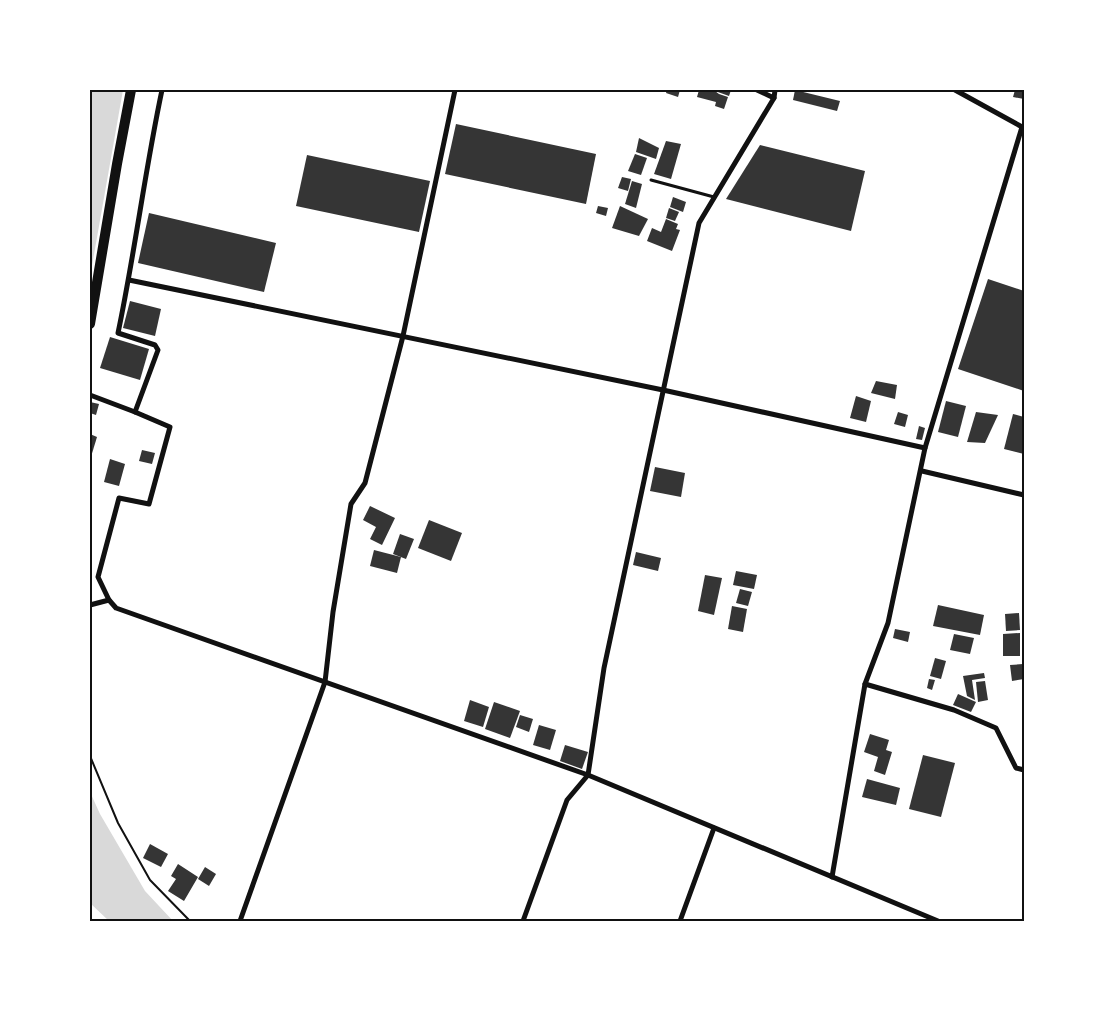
<svg xmlns="http://www.w3.org/2000/svg" width="1114" height="1011" font-family="Spectral,serif">
  <style>
    .water { fill: #d9d9d9 }
    .building { fill: #353535 }
    .lines { fill: none; stroke-linecap: round; stroke-linejoin: round }
    .path { stroke: #111; stroke-width: 2 }
    .service { stroke: #111; stroke-width: 3 }
    .minor { stroke: #111; stroke-width: 5 }
    .primary { stroke: #111; stroke-width: 10 }
    .neatline { fill: none; stroke: #111; stroke-width: 2 }
  </style>
  <rect width="100%" height="100%" fill="#fff"/>
  <!-- water -->
  <g class="water">
    <path d="M90 90H123L90 277Z"/>
    <path d="M90 792 100 814 145 891 173 921H109L90 903Z"/>
  </g>
  <!-- building -->
  <g class="building">
    <path d="M667 90H680L678 97 666 93Z"/>
    <path d="M699 90H731L729 96 715 91 719 94 728 97 724 109 715 106 716 102 697 97Z"/>
    <path d="M795 90 840 101 837 111 793 100Z"/>
    <path d="M1015 90H1024V99L1013 97Z"/>
    <path d="M456 124 596 154 586 204 445 174Z"/>
    <path d="M639 138 659 148 656 159 636 152Z"/>
    <path d="M666 141 681 144 671 179 654 174Z"/>
    <path d="M760 145 865 171 851 231 726 199Z"/>
    <path d="M635 154 647 158 641 175 628 171Z"/>
    <path d="M307 155 430 181 419 232 296 206Z"/>
    <path d="M622 177 631 179 628 191 618 188Z"/>
    <path d="M632 181 642 184 636 208 625 204Z"/>
    <path d="M673 197 686 202 683 212 670 207Z"/>
    <path d="M598 206 608 208 606 216 596 213Z"/>
    <path d="M620 206 648 219 639 236 612 228Z"/>
    <path d="M669 208 679 212 675 221 666 218Z"/>
    <path d="M149 213 276 243 264 292 138 263Z"/>
    <path d="M666 219 678 224 676 229 680 230 672 251 647 241 652 228 661 232Z"/>
    <path d="M988 279 1024 291V391L958 369Z"/>
    <path d="M130 301 161 309 155 336 123 328Z"/>
    <path d="M110 337 149 349 140 380 100 368Z"/>
    <path d="M876 381 897 385 895 399 871 393Z"/>
    <path d="M856 396 871 401 866 422 850 418Z"/>
    <path d="M946 401 966 406 958 437 938 432Z"/>
    <path d="M90 402 99 404 96 415 90 413Z"/>
    <path d="M898 412 908 415 905 427 894 424Z"/>
    <path d="M976 412 998 415 985 443 967 442Z"/>
    <path d="M1013 414 1024 417V454L1004 449Z"/>
    <path d="M919 426 925 428 922 440 916 439Z"/>
    <path d="M90 434 97 437 90 460Z"/>
    <path d="M142 450 155 453 152 464 139 461Z"/>
    <path d="M110 459 125 464 119 486 104 482Z"/>
    <path d="M655 467 685 473 681 497 650 491Z"/>
    <path d="M370 506 395 518 382 545 370 539 376 527 363 520Z"/>
    <path d="M429 520 462 533 451 561 418 548Z"/>
    <path d="M400 534 414 539 406 559 393 554Z"/>
    <path d="M374 550 401 557 397 573 370 566Z"/>
    <path d="M636 552 661 558 658 571 633 565Z"/>
    <path d="M736 571 757 575 754 589 733 585Z"/>
    <path d="M705 575 722 578 714 615 698 611Z"/>
    <path d="M740 589 752 592 748 606 736 603Z"/>
    <path d="M938 605 984 615 980 635 933 626Z"/>
    <path d="M732 606 747 609 743 632 728 629Z"/>
    <path d="M1019 613 1020 630 1006 631 1005 614Z"/>
    <path d="M895 629 910 632 908 642 893 638Z"/>
    <path d="M1020 633V656H1003V634Z"/>
    <path d="M954 634 974 638 970 654 950 650Z"/>
    <path d="M935 658 946 661 941 679 930 676Z"/>
    <path d="M1023 664 1024 679 1012 681 1010 665Z"/>
    <path d="M984 673 985 678 972 680 975 700 967 696 963 676Z"/>
    <path d="M929 679 935 680 932 690 927 688Z"/>
    <path d="M985 681 988 700 978 702 976 682Z"/>
    <path d="M958 694 976 702 971 712 953 705Z"/>
    <path d="M470 700 489 707 483 727 464 721Z"/>
    <path d="M494 702 520 711 510 738 485 729Z"/>
    <path d="M520 715 533 719 529 732 516 727Z"/>
    <path d="M539 725 556 730 550 750 533 745Z"/>
    <path d="M870 734 889 740 886 750 892 752 885 775 874 771 878 757 864 752Z"/>
    <path d="M565 745 588 752 582 769 560 761Z"/>
    <path d="M923 755 955 763 941 817 909 809Z"/>
    <path d="M867 779 900 788 896 805 862 797Z"/>
    <path d="M150 844 168 854 161 867 143 858Z"/>
    <path d="M178 864 198 877 184 901 168 891 176 879 171 876Z"/>
    <path d="M205 867 216 874 209 886 198 879Z"/>
  </g>
  <g class="lines">
    <!-- path -->
    <path class="path" d="M90 756 118 823 150 880 190 921"/>
    <!-- service -->
    <path class="service" d="M651 180 714 197"/>
    <!-- minor -->
    <g class="minor">
      <path d="M757 90 774 98"/>
      <path d="M955 90 1024 128"/>
      <path d="M129 280 663 390 925 448"/>
      <path d="M90 395 135 412"/>
      <path d="M922 471 1024 495"/>
      <path d="M109 600 98 577 119 498 149 504 170 427 135 412 158 350 155 345 118 333C135 252 145 170 162 90"/>
      <path d="M90 605 109 600 116 608 588 775 938 921"/>
      <path d="M865 684 954 710 996 728 1016 768 1024 770"/>
      <path d="M832 877 865 684 888 623 925 448 1022 127"/>
      <path d="M240 921 325 682 333 612 351 504 365 483 403 336 455 90"/>
      <path d="M523 921 567 800 588 775 604 668 699 223 774 98 775 90"/>
      <path d="M680 921 714 828"/>
    </g>
    <!-- primary -->
    <path class="primary" d="M90 324 117 164 131 90"/>
  </g>
  <!-- border -->
  <rect width="1114" height="1011" fill="none" stroke="#ffffff" stroke-width="182"/>
  <rect x="91" y="91" width="932" height="829" class="neatline"/>
</svg>
